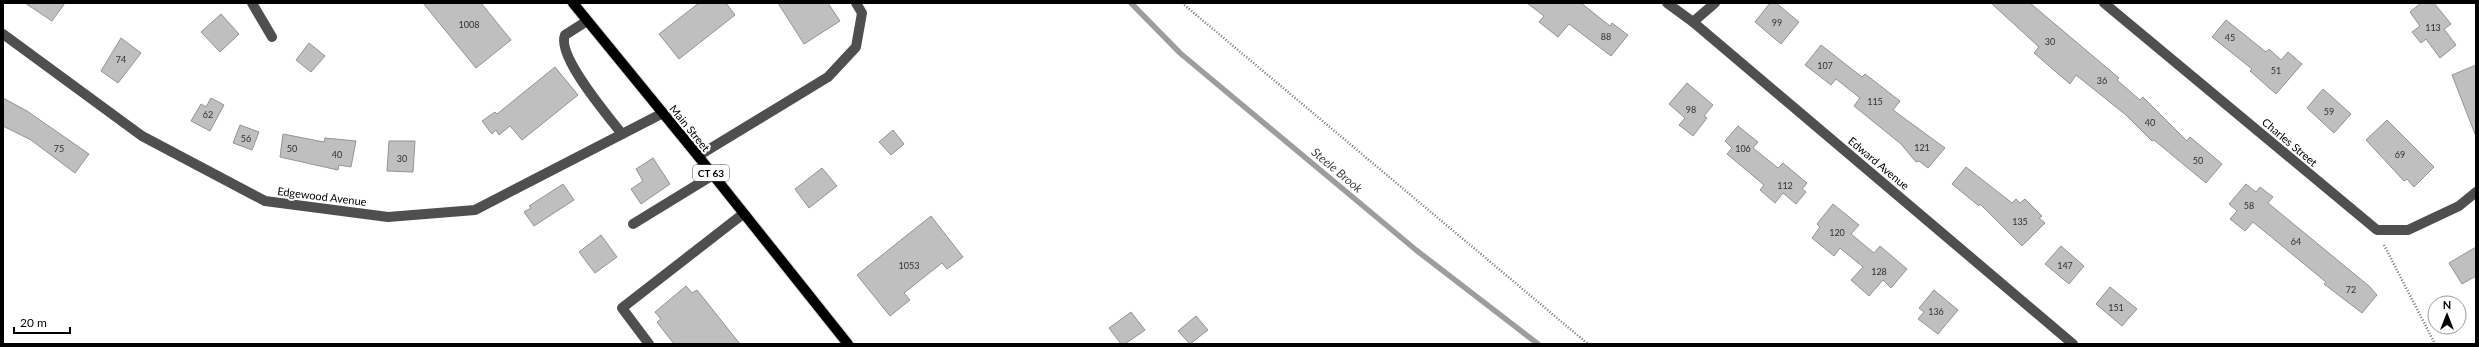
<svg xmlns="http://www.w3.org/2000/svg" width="2479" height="347" font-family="Lato,sans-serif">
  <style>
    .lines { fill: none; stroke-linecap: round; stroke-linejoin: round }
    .stream { stroke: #9d9d9d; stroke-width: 5.5 }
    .building { fill: #bfbfbf; stroke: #939393 }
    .major-casing { stroke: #dbdbdb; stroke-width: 12 }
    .path { stroke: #717171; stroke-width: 2.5; stroke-dasharray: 1 2; stroke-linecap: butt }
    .minor { stroke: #4f4f4f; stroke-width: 10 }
    .major { stroke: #000; stroke-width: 10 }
    .labels { text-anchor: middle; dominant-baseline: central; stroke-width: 4; stroke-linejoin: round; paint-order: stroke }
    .number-label { font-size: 9px; fill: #303030 }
    .shield { fill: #fff; stroke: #4c4c4c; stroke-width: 1 }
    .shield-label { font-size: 10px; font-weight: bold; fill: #000 }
    .street-label { font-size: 11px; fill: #000; stroke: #fff }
    .water-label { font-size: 12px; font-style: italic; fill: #3e3e3e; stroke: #fff }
  </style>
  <rect width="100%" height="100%" fill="#fff"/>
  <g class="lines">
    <!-- stream -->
    <path class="stream" d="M1131 3 1180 53 1416 250 1538 344"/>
  </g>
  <!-- building -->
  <g class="building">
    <path d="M25 3H65L52 21Z"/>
    <path d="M423 3H481L511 40 476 68Z"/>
    <path d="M699 3H726L735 15 679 59 659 34Z"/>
    <path d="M778 3H828L840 21 804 44Z"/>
    <path d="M1527 3H1581L1610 26 1612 23 1628 35 1611 56 1569 24 1558 37 1539 22 1544 16Z"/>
    <path d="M1770 3H1776L1799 22 1781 44 1755 22Z"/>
    <path d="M1991 3H2030L2119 78 2117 80 2140 100 2143 97 2187 141 2190 137 2222 164 2206 183 2160 145 2154 140 2152 141 2126 115 2076 75 2070 84 2034 53 2039 47Z"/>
    <path d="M2421 3H2434L2451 24 2444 29 2456 45 2440 58 2426 39 2421 43 2412 32 2420 26 2410 12Z"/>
    <path d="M221 14 239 34 220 52 201 32Z"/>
    <path d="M2226 20 2266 52 2269 49 2281 60 2288 52 2302 64 2276 94 2250 71 2252 69 2212 37Z"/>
    <path d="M121 38 141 53 118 83 101 71Z"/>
    <path d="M309 43 325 56 311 72 296 60Z"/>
    <path d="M1821 45 1862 77 1865 74 1900 101 1893 110 1945 148 1928 168 1919 161 1916 162 1901 144 1854 106 1860 98 1836 79 1831 85 1805 65Z"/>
    <path d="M2476 65V134H2475L2452 75Z"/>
    <path d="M555 67 578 95 522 140 510 126 499 135 496 130 492 134 482 121 495 112 497 114Z"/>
    <path d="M1687 83 1713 105 1704 116 1707 118 1693 136 1679 125 1685 118 1669 104Z"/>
    <path d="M2323 89 2351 114 2334 133 2307 108Z"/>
    <path d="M3 98 27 111 89 154 75 173 31 140 3 126Z"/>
    <path d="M211 98 224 105 210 131 191 121 201 104 206 107Z"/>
    <path d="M2387 120 2434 167 2414 187 2407 179 2404 181 2366 140Z"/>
    <path d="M240 125 259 132 252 150 233 143Z"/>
    <path d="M1738 126 1758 142 1753 148 1778 168 1783 163 1807 183 1802 189 1806 192 1796 204 1783 193 1775 203 1760 190 1764 185 1727 154 1732 148 1725 141Z"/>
    <path d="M893 130 904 144 891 155 879 142Z"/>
    <path d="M283 134 324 142 325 138 356 141 351 167 339 165 338 170 280 157Z"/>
    <path d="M389 141H415L413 172 387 171Z"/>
    <path d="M653 158 670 184 641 204 631 189 643 181 636 169Z"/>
    <path d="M1966 167 2012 203 2016 199 2020 203 2025 199 2042 216 2039 218 2045 223 2022 246 1980 204 1979 206 1952 184Z"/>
    <path d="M822 168 837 186 809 208 795 189Z"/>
    <path d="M563 184 574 200 534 226 524 212 531 208 529 206Z"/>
    <path d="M2246 184 2256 192 2260 187 2273 197 2268 203 2369 286 2377 295 2362 313 2324 284 2326 282 2253 222 2245 231 2230 219 2237 211 2229 204Z"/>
    <path d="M1833 204 1859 225 1851 234 1874 253 1880 246 1907 269 1891 288 1883 280 1869 296 1851 280 1863 267 1840 248 1834 256 1812 238 1820 227 1817 224Z"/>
    <path d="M931 216 963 257 947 269 942 263 904 293 910 300 890 316 857 275Z"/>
    <path d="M601 235 617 257 595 273 579 252Z"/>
    <path d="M2061 246 2084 266 2069 284 2045 264Z"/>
    <path d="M2476 247V276L2462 284 2449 263Z"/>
    <path d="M686 286 692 293 697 290 740 344H674L657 322 661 319 655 312Z"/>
    <path d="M2110 287 2137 309 2122 326 2096 304Z"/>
    <path d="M1934 290 1958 310 1938 334 1918 319 1924 312 1919 308Z"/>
    <path d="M1131 312 1145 330 1125 344H1121L1109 328Z"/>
    <path d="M1196 316 1208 330 1190 344 1178 331Z"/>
  </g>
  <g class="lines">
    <defs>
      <path id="major" d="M573 3 698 156 848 344"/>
    </defs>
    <!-- major casing -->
    <use href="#major" class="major-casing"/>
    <!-- path -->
    <g class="path">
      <path d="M1182 3 1588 344"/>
      <path d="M2384 245 2435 344"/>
    </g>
    <!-- minor -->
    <g class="minor">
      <path d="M252 3 272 37"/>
      <path d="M1667 3 1693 22 2073 344"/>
      <path d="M2104 3 2377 230H2408L2459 206 2476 192"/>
      <path d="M587 21 565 35C556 56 609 117 622 134"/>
      <path d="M1693 22 1715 3"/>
      <path d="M3 34 142 136 265 201 388 217 475 210 663 113"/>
      <path d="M698 156 828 77 856 47 862 13 856 3"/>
      <path d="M633 224 713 175"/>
      <path d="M649 344 622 308 743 214"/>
    </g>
    <!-- major -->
    <use href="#major" class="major"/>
  </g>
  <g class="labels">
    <!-- number labels -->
    <g class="number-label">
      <text x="1777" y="22">99</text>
      <text x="469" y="24">1008</text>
      <text x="2433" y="27">113</text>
      <text x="1606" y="36">88</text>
      <text x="2230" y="37">45</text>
      <text x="2050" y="41">30</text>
      <text x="121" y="59">74</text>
      <text x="1825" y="65">107</text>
      <text x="2276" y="70">51</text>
      <text x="2102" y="80">36</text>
      <text x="1875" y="101">115</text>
      <text x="1691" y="109">98</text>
      <text x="2329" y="111">59</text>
      <text x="208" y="114">62</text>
      <text x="2150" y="122">40</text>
      <text x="246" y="138">56</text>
      <text x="1922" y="147">121</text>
      <text x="59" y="148">75</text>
      <text x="292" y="148">50</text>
      <text x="1743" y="148">106</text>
      <text x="337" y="154">40</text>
      <text x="2400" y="154">69</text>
      <text x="402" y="158">30</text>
      <text x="2198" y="160">50</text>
      <text x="1785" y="185">112</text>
      <text x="2249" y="205">58</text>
      <text x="2020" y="221">135</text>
      <text x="1837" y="232">120</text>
      <text x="2296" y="241">64</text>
      <text x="909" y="265">1053</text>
      <text x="2065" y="265">147</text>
      <text x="1879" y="271">128</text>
      <text x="2351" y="289">72</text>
      <text x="2116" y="307">151</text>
      <text x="1936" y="311">136</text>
    </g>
    <!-- shield labels -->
    <rect class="shield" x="693" y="165" width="36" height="16" rx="3"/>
    <g class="shield-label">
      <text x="711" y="173">CT 63</text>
    </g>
    <!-- street labels -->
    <g class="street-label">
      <text transform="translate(690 128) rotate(51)">Main Street</text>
      <text transform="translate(2290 142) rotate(40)">Charles Street</text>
      <text transform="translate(1879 163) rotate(40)">Edward Avenue</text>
      <text transform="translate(322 196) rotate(7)">Edgewood Avenue</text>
    </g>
    <!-- water labels -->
    <g class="water-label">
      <text transform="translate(1337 170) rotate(40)">Steele Brook</text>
    </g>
  </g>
  <!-- border -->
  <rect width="2479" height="347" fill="none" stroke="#000000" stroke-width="8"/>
  <!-- north arrow -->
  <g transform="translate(2447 315)"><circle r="19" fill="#ffffff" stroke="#999999"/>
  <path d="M0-3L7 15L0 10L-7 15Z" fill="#000000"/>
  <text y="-6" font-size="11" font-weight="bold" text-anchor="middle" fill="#000000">N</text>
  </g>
  <!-- scale -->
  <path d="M14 327v6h56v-6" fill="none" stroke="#000000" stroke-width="2"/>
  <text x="20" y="327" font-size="12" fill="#000000" stroke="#ffffff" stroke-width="3" paint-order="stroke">20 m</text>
</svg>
